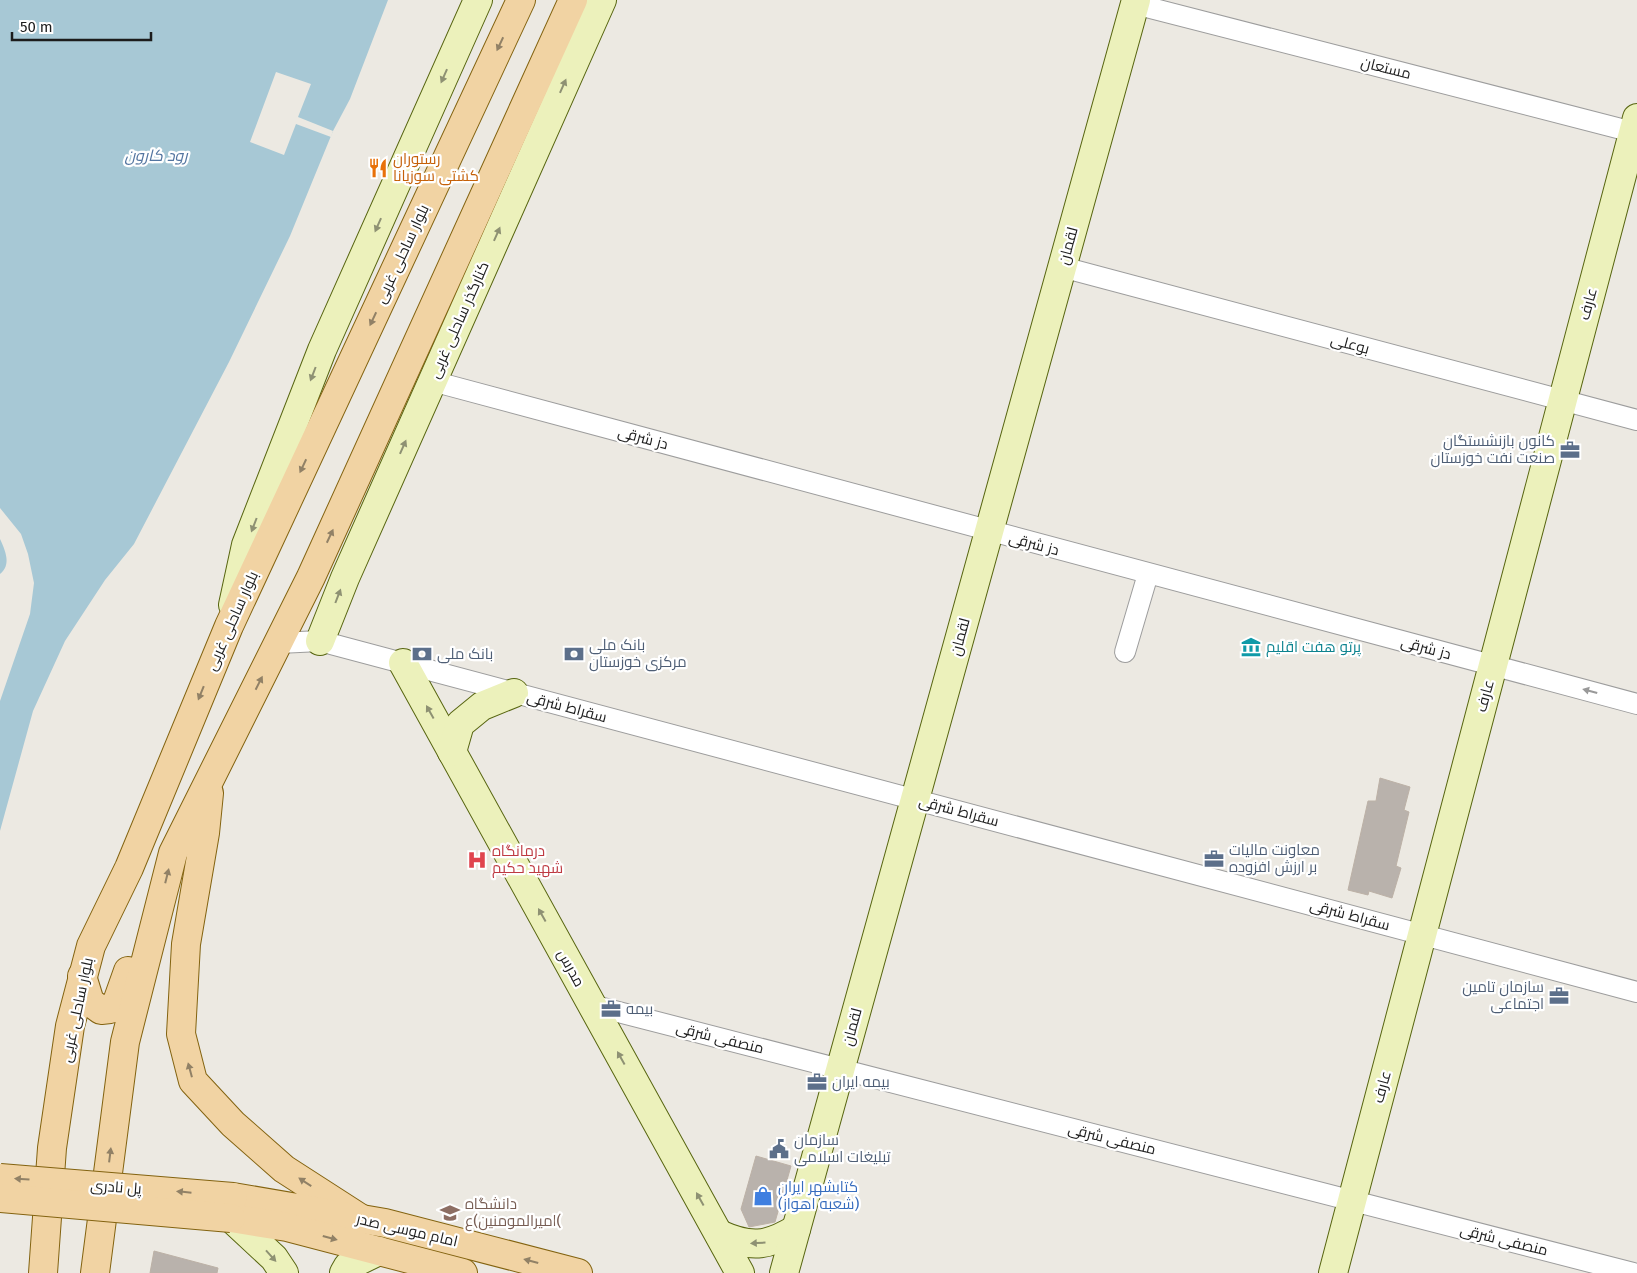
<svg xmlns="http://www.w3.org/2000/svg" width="1637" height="1273" font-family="'Fira Sans',Cairo,sans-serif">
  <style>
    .water { fill: #a7c8d5 }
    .pier { fill: #ece9e2 }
    .building { fill: #b9b2ac; stroke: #bcb1a6 }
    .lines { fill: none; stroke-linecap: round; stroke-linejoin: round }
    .street-casing { stroke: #9d9d9d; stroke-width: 22 }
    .secondary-casing { stroke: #576510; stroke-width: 30 }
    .primary-casing { stroke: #836310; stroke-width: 30 }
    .street { stroke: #fff; stroke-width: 20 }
    .secondary { stroke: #ecf1bb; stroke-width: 28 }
    .primary { stroke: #f1d3a3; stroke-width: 28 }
    .primary-bridge-casing { stroke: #836310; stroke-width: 30; stroke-linecap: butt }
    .primary-bridge { stroke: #f1d3a3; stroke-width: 28 }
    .oneway { fill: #918166 }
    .oneway2 { fill: #8e9173 }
    .oneway3 { fill: #999 }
    .labels { text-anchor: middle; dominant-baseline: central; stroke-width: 4.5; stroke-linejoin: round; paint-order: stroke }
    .street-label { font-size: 15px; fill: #1c1c1c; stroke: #fff }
    .food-label { font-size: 15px; fill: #c56008; stroke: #fff; text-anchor: start }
    .service-label { font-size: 15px; fill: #4e5e75; stroke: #fff; text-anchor: start }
    .culture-label { font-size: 15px; fill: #0d838f; stroke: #fff; text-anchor: start }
    .health-label { font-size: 15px; fill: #be3a42; stroke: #fff; text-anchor: start }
    .shop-label { font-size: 15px; fill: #366cbe; stroke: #fff; text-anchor: start }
    .education-label { font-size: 15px; fill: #785e54; stroke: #fff; text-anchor: start }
    .water-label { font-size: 16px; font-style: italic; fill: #5375a0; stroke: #fff }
  </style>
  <rect width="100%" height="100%" fill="#ece9e2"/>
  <!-- water -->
  <g class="water">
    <path d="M0 0H388L350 99 333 131 290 236 229 362 134 544 105 580 65 641 33 711 0 831V701L30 614 34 583 28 554 21 534 0 508Z"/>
    <path d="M0 539C5 550 12 565 0 574Z"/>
  </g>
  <!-- pier -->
  <path class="pier" d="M276 72 311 84 298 117 333 131 331 137 296 124 284 155 250 142Z"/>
  <!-- building -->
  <g class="building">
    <path d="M1380 778 1410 787 1404 810 1409 812 1396 866 1401 868 1392 898 1369 891 1368 895 1348 890 1368 801H1376Z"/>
    <path d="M756 1156 791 1166 775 1222 749 1227 741 1209Z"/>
    <path d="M154 1251 218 1268 217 1273H150Z"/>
  </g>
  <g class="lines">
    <defs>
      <g id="street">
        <path d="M1135 4 1637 133"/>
        <path d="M1062 267 1637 420"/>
        <path d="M432 381 1637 704"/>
        <path d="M279 643 320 641 1637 992"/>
        <path d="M1125 652 1148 574"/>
        <path d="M591 1005 1633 1273"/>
      </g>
      <g id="secondary">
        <path d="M233 605 246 545 322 350 478 0"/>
        <path d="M320 641 345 578 602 0"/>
        <path d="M403 663 740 1273"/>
        <path d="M452 752 460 724 482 706 514 693"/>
        <path d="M231 1218 274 1258 284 1273"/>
        <path d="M719 1234C750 1248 767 1247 796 1229"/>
        <path d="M344 1273 348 1266 379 1251"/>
        <path d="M784 1273 1136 0"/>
        <path d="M1333 1273 1637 118"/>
      </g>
      <g id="primary">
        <path d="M209 793 205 833 186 944 181 1034 193 1081 233 1124 284 1169 360 1218"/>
        <path d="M82 976 90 1002 101 1010 110 1009 117 1002 128 971"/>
        <path d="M233 1197 385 1223 578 1273"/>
        <path d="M231 1218 287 1227 463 1273"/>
        <path d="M43 1273 52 1148 70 1026 91 946 129 868 229 626 521 0"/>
        <path d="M95 1273 125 1042 173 853 311 577 573 0"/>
      </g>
    </defs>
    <!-- street casing -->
    <use href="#street" class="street-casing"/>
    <!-- secondary casing -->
    <use href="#secondary" class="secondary-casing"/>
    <!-- primary casing -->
    <use href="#primary" class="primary-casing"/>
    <!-- street -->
    <use href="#street" class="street"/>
    <!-- secondary -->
    <use href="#secondary" class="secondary"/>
    <!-- primary -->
    <use href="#primary" class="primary"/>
    <defs>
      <g id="primary-bridge">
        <path d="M0 1178 233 1197"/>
        <path d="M0 1198 231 1218"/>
      </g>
    </defs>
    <!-- primary-bridge casing -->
    <use href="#primary-bridge" class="primary-bridge-casing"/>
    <!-- primary-bridge -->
    <use href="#primary-bridge" class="primary-bridge"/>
  </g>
  <!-- one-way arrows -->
  <defs><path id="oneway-solid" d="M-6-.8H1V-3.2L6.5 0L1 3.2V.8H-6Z" transform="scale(1.25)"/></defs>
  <g class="oneway">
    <use href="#oneway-solid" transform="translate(500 44) rotate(115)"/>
    <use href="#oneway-solid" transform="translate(373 319) rotate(115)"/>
    <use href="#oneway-solid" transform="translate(303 466) rotate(115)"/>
    <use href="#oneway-solid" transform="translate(330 536) rotate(-65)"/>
    <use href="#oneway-solid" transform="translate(259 683) rotate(-63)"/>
    <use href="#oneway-solid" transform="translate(201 693) rotate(112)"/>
    <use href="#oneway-solid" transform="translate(167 876) rotate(-76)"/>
    <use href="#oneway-solid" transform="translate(190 1070) rotate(-105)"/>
    <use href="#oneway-solid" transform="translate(110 1155) rotate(-83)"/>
    <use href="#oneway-solid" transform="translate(22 1179) rotate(-176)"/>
    <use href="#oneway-solid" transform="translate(305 1182) rotate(-147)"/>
    <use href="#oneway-solid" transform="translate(184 1192) rotate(-174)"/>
    <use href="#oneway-solid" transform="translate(330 1238) rotate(15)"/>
    <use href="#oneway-solid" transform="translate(531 1261) rotate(-165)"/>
  </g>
  <g class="oneway2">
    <use href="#oneway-solid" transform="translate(444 76) rotate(114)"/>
    <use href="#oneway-solid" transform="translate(563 86) rotate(-66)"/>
    <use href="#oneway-solid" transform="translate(378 225) rotate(114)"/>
    <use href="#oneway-solid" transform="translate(497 234) rotate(-66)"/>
    <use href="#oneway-solid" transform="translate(313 374) rotate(111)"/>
    <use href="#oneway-solid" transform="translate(403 447) rotate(-66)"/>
    <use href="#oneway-solid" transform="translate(254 525) rotate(111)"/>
    <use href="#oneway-solid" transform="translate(338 596) rotate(-69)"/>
    <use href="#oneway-solid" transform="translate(430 712) rotate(-119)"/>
    <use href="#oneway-solid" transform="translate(542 915) rotate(-119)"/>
    <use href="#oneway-solid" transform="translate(621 1058) rotate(-119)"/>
    <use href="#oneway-solid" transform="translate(700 1199) rotate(-119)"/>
    <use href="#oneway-solid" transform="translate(758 1243) rotate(177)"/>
    <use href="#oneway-solid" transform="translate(271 1256) rotate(48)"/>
  </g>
  <use class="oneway3" href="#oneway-solid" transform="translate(1590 691) rotate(-165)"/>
  <!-- icons -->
  <defs>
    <symbol id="restaurant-bare" viewBox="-9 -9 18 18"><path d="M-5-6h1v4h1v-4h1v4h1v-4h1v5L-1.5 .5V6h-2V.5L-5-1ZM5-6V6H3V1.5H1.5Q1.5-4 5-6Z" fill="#e8710a" stroke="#fff" stroke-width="2.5" paint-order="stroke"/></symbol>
    <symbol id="office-bare" viewBox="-9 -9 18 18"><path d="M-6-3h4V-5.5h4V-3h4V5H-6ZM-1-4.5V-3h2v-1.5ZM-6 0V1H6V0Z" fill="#5c6f8a" stroke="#fff" stroke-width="2.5" paint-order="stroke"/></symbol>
    <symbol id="museum-bare" viewBox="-9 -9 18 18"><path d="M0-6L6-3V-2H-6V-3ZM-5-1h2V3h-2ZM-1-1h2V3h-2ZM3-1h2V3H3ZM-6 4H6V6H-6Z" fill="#0f9aa8" stroke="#fff" stroke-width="2.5" paint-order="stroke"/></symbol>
    <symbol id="bank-bare" viewBox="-9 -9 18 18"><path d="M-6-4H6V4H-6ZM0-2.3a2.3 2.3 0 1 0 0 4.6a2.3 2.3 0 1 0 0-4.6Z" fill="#5c6f8a" stroke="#fff" stroke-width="2.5" paint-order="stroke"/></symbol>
    <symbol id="hospital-bare" viewBox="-9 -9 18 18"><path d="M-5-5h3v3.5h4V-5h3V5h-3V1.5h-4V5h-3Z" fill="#e0444e" stroke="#fff" stroke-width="2.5" paint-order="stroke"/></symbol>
    <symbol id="civic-bare" viewBox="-9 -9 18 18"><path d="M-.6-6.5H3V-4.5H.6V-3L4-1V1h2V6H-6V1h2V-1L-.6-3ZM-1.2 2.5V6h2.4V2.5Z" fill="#5c6f8a" stroke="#fff" stroke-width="2.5" paint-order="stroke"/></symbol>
    <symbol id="shop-bare" viewBox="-9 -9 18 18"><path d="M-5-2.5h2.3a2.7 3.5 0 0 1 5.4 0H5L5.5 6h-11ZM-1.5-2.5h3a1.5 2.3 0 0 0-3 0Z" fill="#3f7fe0" stroke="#fff" stroke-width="2.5" paint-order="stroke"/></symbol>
    <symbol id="university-bare" viewBox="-9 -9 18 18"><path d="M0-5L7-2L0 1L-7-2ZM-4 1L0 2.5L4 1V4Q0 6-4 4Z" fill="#8d6e63" stroke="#fff" stroke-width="2.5" paint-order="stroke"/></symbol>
  </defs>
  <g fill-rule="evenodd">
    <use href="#restaurant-bare" x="364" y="154" width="28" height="28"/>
    <use href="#office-bare" x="1556" y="436" width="28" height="28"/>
    <use href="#museum-bare" x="1237" y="633" width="28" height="28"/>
    <use href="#bank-bare" x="408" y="640" width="28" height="28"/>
    <use href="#bank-bare" x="560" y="640" width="28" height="28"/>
    <use href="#office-bare" x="1200" y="845" width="28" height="28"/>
    <use href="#hospital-bare" x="463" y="846" width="28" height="28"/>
    <use href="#office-bare" x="1545" y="982" width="28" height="28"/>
    <use href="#office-bare" x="597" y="995" width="28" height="28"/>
    <use href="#office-bare" x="803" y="1068" width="28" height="28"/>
    <use href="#civic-bare" x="765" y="1135" width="28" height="28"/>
    <use href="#shop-bare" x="749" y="1182" width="28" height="28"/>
    <use href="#university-bare" x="436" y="1199" width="28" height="28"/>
  </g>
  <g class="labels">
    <!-- street labels -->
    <g class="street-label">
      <text transform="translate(1386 68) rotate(14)">مستعان</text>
      <text transform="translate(1068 246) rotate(-75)">لقمان</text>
      <text transform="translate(402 254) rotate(-65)">بلوار ساحلی غربی</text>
      <text transform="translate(1588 304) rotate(-75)">عارف</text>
      <text transform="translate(459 320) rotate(-66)">کنارگذر ساحلی غربی</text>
      <text transform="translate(1350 344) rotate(15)">بوعلی</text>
      <text transform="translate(643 438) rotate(15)">دز شرقی</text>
      <text transform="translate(1034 544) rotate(15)">دز شرقی</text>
      <text transform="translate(232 621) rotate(-66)">بلوار ساحلی غربی</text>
      <text transform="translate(960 637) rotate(-75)">لقمان</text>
      <text transform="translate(1426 648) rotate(15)">دز شرقی</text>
      <text transform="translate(1485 696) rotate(-75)">عارف</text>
      <text transform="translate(567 707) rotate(15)">سقراط شرقی</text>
      <text transform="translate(959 811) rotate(15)">سقراط شرقی</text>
      <text transform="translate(1350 915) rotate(15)">سقراط شرقی</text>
      <text transform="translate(571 968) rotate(61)">مدرس</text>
      <text transform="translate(77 1010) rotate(-78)">بلوار ساحلی غربی</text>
      <text transform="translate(852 1027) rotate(-75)">لقمان</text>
      <text transform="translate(720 1038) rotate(14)">منصفی شرقی</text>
      <text transform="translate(1382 1087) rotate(-75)">عارف</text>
      <text transform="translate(1112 1139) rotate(14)">منصفی شرقی</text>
      <text transform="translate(116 1187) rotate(4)">پل نادری</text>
      <text transform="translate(407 1230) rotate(13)">امام موسی صدر</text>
      <text transform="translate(1504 1240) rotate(14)">منصفی شرقی</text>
    </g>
    <!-- food labels -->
    <g class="food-label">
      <text x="393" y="159">رستوران<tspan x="393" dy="17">کشتی سوزیانا</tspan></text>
    </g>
    <!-- service labels -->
    <g class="service-label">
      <text x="1555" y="441" text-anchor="end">کانون بازنشستگان<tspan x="1555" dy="17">صنعت نفت خوزستان</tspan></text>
      <text x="589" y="645">بانک ملی<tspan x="589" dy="17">مرکزی خوزستان</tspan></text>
      <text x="437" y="654">بانک ملی</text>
      <text x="1229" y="850">معاونت مالیات<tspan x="1229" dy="17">بر ارزش افزوده</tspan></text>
      <text x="1544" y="987" text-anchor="end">سازمان تامین<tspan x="1544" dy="17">اجتماعی</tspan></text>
      <text x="626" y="1009">بیمه</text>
      <text x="832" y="1082">بیمه ایران</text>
      <text x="794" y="1140">سازمان<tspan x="794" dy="17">تبلیغات اسلامی</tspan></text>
    </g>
    <!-- culture labels -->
    <g class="culture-label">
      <text x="1266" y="647">پرتو هفت اقلیم</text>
    </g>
    <!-- health labels -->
    <g class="health-label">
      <text x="492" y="851">درمانگاه<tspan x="492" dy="17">شهید حکیم</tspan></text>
    </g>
    <!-- shop labels -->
    <g class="shop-label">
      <text x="778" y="1187">کتابشهر ایران<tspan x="778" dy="17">(شعبه اهواز)</tspan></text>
    </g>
    <!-- education labels -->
    <g class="education-label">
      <text x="465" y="1204">دانشگاه<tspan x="465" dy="17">امیرالمومنین)ع(</tspan></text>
    </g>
    <!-- water labels -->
    <g class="water-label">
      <text x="156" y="155">رود کارون</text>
    </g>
  </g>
  <!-- scale -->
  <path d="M12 32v8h139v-8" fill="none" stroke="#1c1c1c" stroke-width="2.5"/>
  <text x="20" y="32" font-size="15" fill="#1c1c1c" stroke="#ffffff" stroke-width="4" paint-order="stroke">50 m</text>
</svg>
